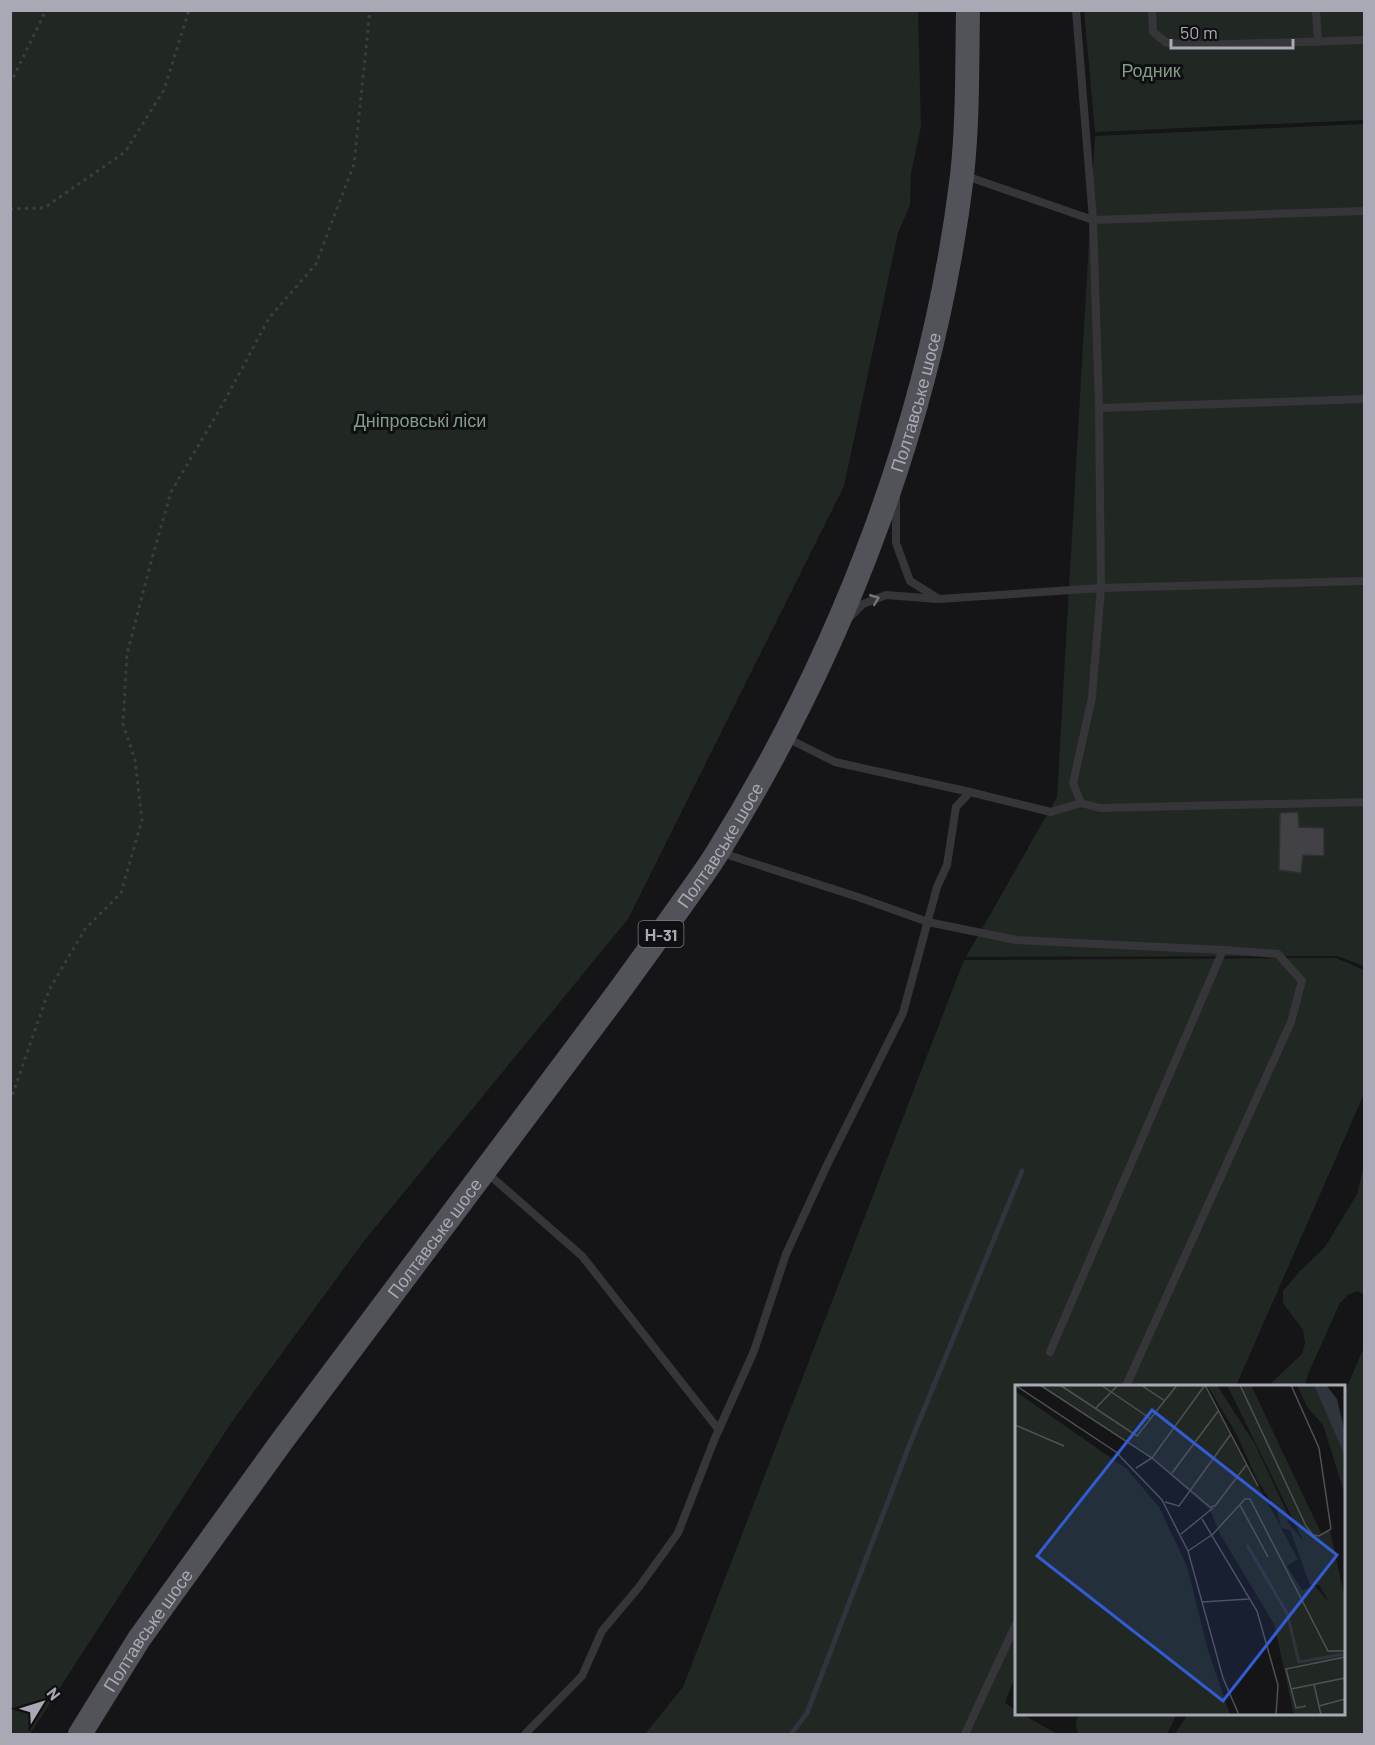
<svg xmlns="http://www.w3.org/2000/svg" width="1375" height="1745" font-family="Barlow,sans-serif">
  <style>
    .green { fill: #212823 }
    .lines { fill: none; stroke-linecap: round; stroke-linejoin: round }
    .stream { stroke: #2f343d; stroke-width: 5 }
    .building { fill: #424146; stroke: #2f2e31; stroke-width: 1.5 }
    .path { stroke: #3c3c41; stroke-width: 3; stroke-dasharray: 3 4.5; stroke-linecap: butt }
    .service { stroke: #36363a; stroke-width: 8 }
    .primary { stroke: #525259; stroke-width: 24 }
    .oneway { stroke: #75757d }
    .labels { text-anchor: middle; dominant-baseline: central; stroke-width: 6; stroke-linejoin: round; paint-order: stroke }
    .shield { fill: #100f11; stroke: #7a7b83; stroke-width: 1.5 }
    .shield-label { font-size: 16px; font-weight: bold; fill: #a8a9b4 }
    .park-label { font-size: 18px; fill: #819d88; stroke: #100f11 }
    .street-label { font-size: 18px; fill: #a8a9b4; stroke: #100f11 }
    .inset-river { fill: none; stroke: #2f343d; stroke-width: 3 }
    .inset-road { fill: none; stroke: #505055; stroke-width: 1.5 }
    .view { fill: #325cd3; fill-opacity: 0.15; stroke: #325cd3; stroke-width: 3 }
    .inset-edge { fill: none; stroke: #a8a9b4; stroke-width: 3 }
  </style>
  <rect width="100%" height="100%" fill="#151416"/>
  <!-- green -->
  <g class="green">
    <path d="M11 10 918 11 921 127 911 173 910 205 898 233 844 486 628 919 364 1241 231 1423 30 1734H10Z"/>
    <path d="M1084 11H1364V120L1095 132Z"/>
    <path d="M1364 124V966L1337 956 966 957 1057 797 1095 136Z"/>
    <path d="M1336 958 1364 970V1094L1236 1386H1016V1674L1005 1703 1016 1710V1714H1022L1057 1734H645L683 1687 964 960Z"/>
    <path d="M1364 1165V1294L1357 1291 1348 1295 1340 1303 1308 1374 1305 1386H1268L1302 1354 1305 1343 1303 1330 1283 1303V1291L1299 1272 1325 1247 1357 1194Z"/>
    <path d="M1364 1347V1734H1175L1188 1714H1344V1394Z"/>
    <path d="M1079 1714H1177L1167 1734H1079C1075 1728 1075 1720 1079 1714Z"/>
  </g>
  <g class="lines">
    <!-- stream -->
    <path class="stream" d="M791 1734 807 1713 911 1441 1022 1171"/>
  </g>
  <!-- building -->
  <path class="building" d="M1298 812 1299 827 1324 828V856L1303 855 1301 873 1279 870 1280 813Z"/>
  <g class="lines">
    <!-- path -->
    <g class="path">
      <path d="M10 84 46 10"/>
      <path d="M10 209 44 208 125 152 164 90 189 10"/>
      <path d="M10 1102 49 990 85 929 121 893 142 820 135 760 123 724 127 654 151 562 171 492 224 402 269 318 316 264 354 164 370 10"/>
    </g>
    <!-- service -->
    <g class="service">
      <path d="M1076 10 1093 220 1099 408 1101 588 1092 697 1073 783 1081 803 1100 808 1364 802"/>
      <path d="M1152 10 1153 32 1167 43 1203 45 1364 40"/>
      <path d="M1316 10 1318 42"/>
      <path d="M966 176 1093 220 1364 211"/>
      <path d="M1099 408 1364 399"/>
      <path d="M896 497V543L910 581 939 599 1101 588 1364 581"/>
      <path d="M849 618 863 604 886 595 937 599"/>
      <path d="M787 738 835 762 970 792 1051 812 1081 803"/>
      <path d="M722 853 858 897 928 922 1016 940 1223 950 1278 954 1302 981 1291 1022 1126 1386"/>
      <path d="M486 1172 582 1256 719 1430"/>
      <path d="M1050 1352 1223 950"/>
      <path d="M525 1734 582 1676 602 1631 639 1587 678 1533 715 1438 754 1351 786 1254 827 1165 903 1013 937 887 947 865 956 807 970 792"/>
      <path d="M965 1734 1016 1624"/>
    </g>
    <!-- primary -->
    <path class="primary" id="s1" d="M80 1734 139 1639 282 1441 617 994C641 961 665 928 689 894 699 880 710 865 719 850 845 646 933 414 962 176 968 121 967 65 968 10"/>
  </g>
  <!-- one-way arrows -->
  <defs><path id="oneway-chevron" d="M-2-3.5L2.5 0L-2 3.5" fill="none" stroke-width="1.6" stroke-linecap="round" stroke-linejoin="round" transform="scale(1.5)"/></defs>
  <use class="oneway" href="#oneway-chevron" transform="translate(875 599) rotate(-22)"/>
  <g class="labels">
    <!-- shield labels -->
    <rect class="shield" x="638.5" y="921" width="45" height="26" rx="4.5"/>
    <g class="shield-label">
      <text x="661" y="934">Н-31</text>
    </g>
    <!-- park labels -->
    <g class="park-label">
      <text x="1151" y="70">Родник</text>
      <text x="420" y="420">Дніпровські ліси</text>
    </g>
    <!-- street labels -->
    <g class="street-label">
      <text stroke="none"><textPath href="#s1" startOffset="1582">Полтавське шосе</textPath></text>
      <text stroke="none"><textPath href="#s1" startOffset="1096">Полтавське шосе</textPath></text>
      <text stroke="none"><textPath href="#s1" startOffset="610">Полтавське шосе</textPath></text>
      <text stroke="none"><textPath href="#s1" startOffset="124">Полтавське шосе</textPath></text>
    </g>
  </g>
  <!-- overview -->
  <g transform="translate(1015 1385)">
    <rect width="330" height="330" fill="#151416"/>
    <path d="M26 0H189L266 142 262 126 242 95 222 50 192 0H202L241 61 274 132 272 137 288 155 212 0H236L306 148 315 146 330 214V330H279L259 239 205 149 195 125 128 66ZM266 143 275 145 295 200H304L314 217 300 201 287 205 272 181 283 174ZM282 0H299L324 51 330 71V110L308 40 292 22ZM0 6 112 84 144 122 172 181 193 265 215 330H0Z" fill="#212823" fill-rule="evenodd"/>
    <path d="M299 0H311L322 14 330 47V71Z" fill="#2f343d"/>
    <path class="inset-river" d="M232 160 272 228 284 277 330 269"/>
    <path class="inset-road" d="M0 0 101 67 147 115 173 166 208 293 224 330M25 0 137 73 195 122 200 121 232 79M45 0 122 51 162 0M86 0 136 34M126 0 150 16M190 0 243 101M225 0 291 141 298 150 304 151 316 144M276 0 304 63 316 144M81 23 103 0M0 40 49 61M121 83 137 73 190 0M157 88 204 25M150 117 164 121 216 49M225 120 253 172M187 134 242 226 263 300 261 330M166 149 198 123M173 166 198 149 230 114H235L313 266H330M187 217 234 214M299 299 306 330M276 304 330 293M291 321 281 323 271 284 330 272M304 321 330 314"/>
    <path class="view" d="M137 25 322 170 208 316 22 171Z"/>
    <rect width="330" height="330" class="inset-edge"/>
  </g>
  <!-- border -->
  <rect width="1375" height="1745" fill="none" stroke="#a8a9b4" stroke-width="24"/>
  <!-- north arrow -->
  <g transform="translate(42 1703) rotate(52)" stroke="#100f11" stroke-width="4.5" paint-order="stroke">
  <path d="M0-4.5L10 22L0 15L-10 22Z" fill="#a8a9b4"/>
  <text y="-9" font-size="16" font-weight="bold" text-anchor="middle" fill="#a8a9b4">N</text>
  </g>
  <!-- scale -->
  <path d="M1171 39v9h122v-9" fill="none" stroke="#a8a9b4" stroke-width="3"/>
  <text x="1180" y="39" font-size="18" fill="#a8a9b4" stroke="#100f11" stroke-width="4.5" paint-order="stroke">50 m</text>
</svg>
